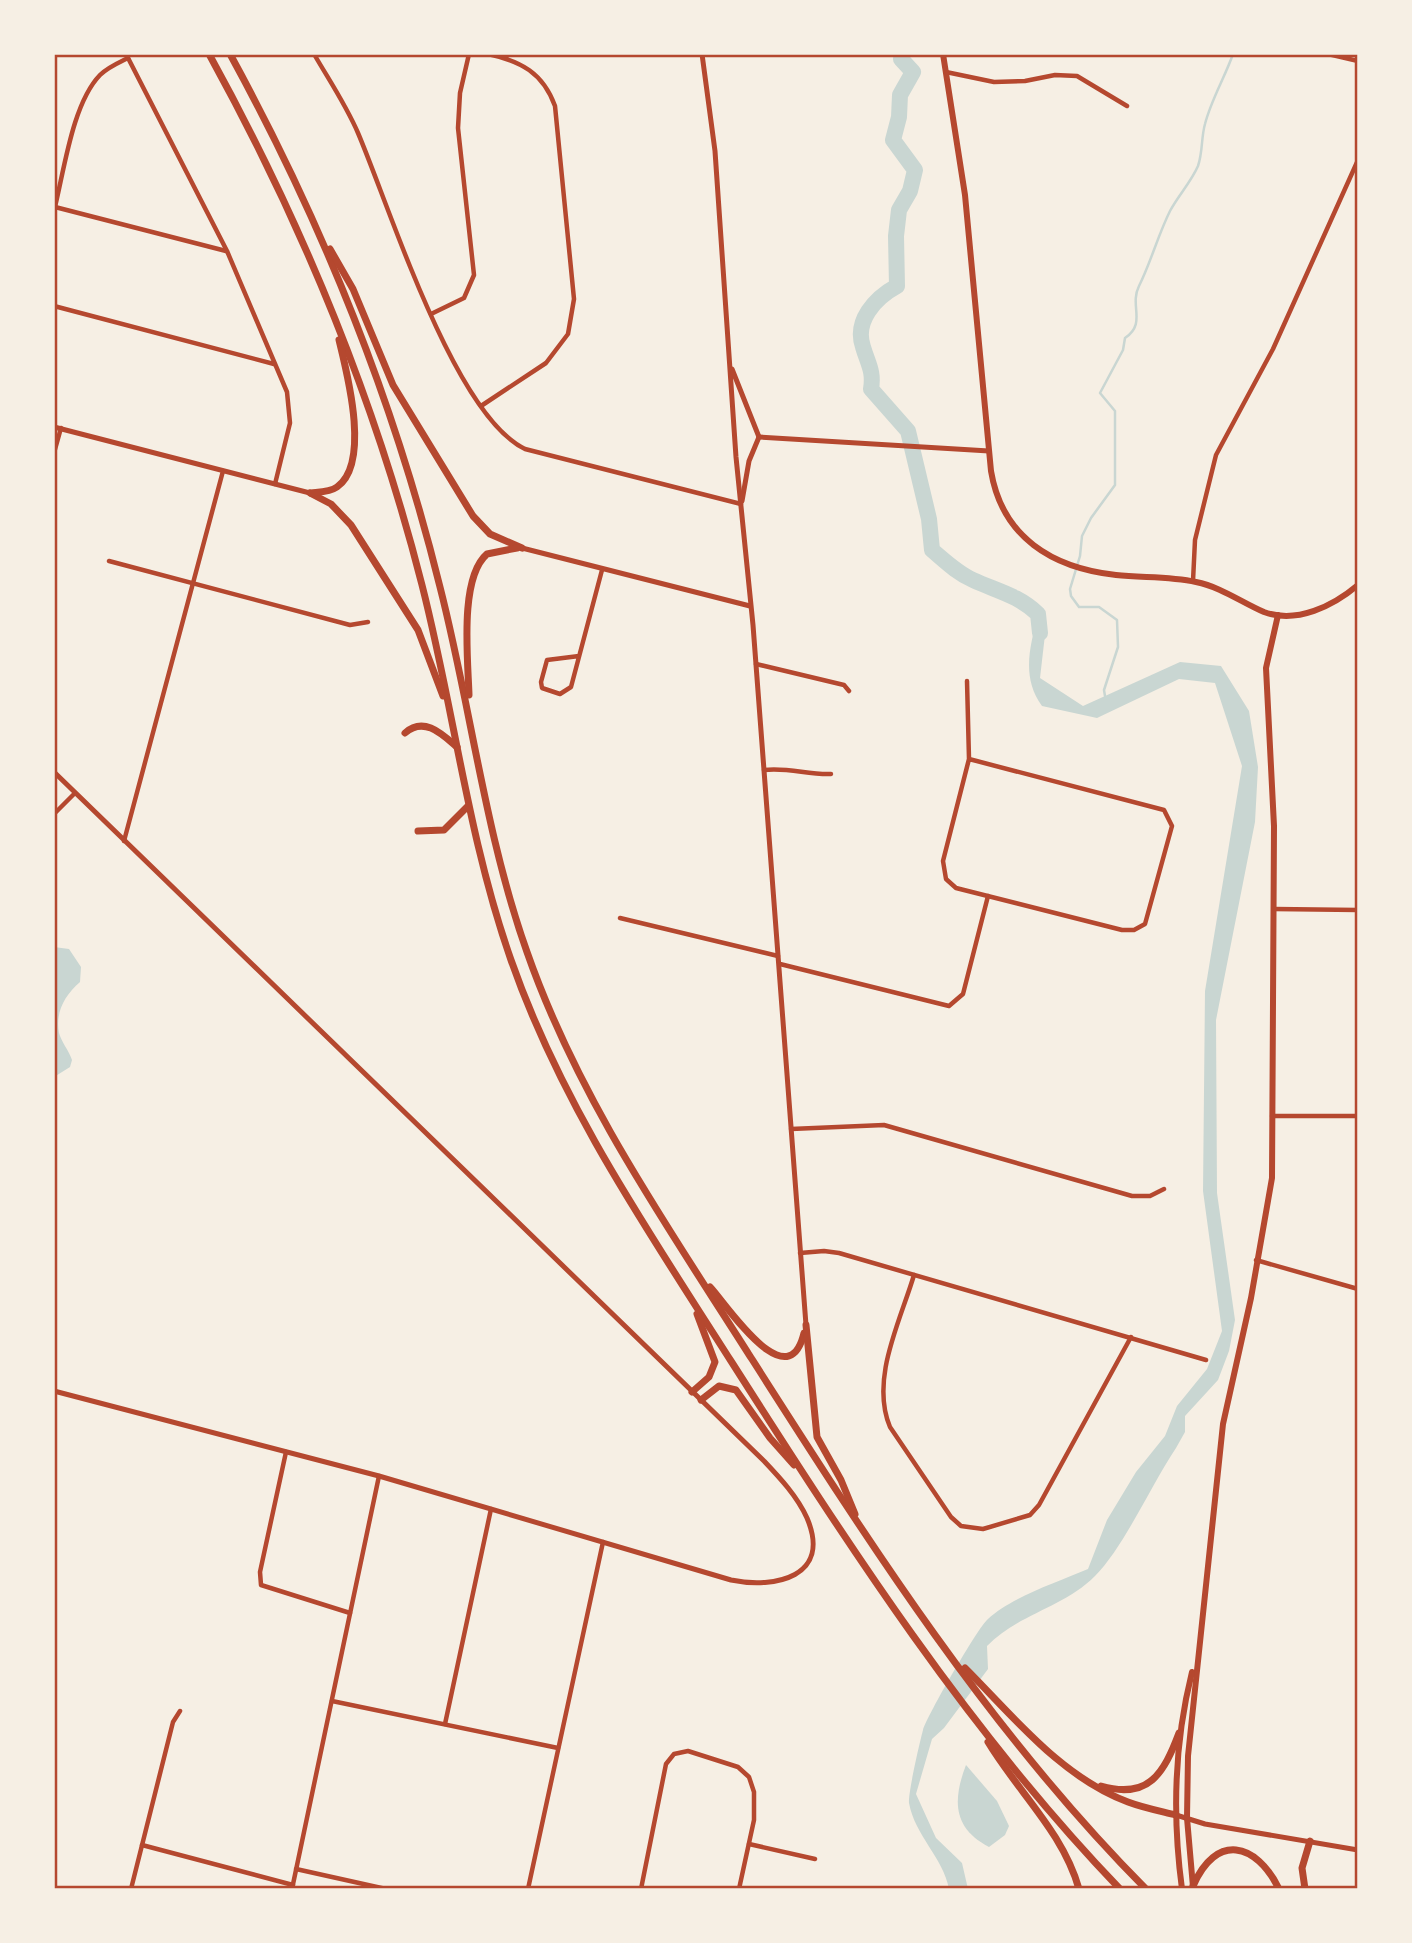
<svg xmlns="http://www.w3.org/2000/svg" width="1412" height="1943" font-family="Karla,sans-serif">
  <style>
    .water { fill: #c9d6d2 }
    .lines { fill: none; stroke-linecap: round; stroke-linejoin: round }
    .stream { stroke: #c9d6d2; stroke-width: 2.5 }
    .river { stroke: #c9d6d2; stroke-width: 16 }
    .minor { stroke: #b5482f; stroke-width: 4.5 }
    .tertiary { stroke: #b5482f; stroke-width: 5 }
    .secondary { stroke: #b5482f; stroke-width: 6 }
    .primary { stroke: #b5482f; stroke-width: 6 }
    .trunk { stroke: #b5482f; stroke-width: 7 }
    .neatline { fill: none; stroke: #b5482f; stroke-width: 2.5 }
  </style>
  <rect width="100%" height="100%" fill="#f6efe4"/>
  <!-- water -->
  <g class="water">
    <path d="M1038 614 1046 626 1040 678 1083 706 1180 662 1221 666 1249 711 1258 767 1255 822 1216 1020 1217 1193 1235 1320 1229 1351 1218 1380 1185 1416V1432L1176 1448C1151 1485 1124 1547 1095 1576 1063 1608 1018 1614 987 1646L988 1669 944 1728 932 1739 916 1794 936 1838 962 1863 968 1889H949C943 1857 915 1836 909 1803 908 1793 920 1741 923 1730 927 1716 978 1627 988 1619 1011 1597 1058 1582 1088 1569L1107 1520 1136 1472 1165 1436 1177 1406 1207 1369 1222 1331 1203 1191 1205 991 1242 766 1215 683 1179 679 1097 718 1042 706C1021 677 1030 647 1038 614Z"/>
    <path d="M54 947 69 949 81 967 80 982C65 995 55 1012 59 1033 61 1041 69 1051 72 1060L70 1067 54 1077Z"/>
    <path d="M966 1765 997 1801 1009 1826 1005 1835 989 1847C952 1828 953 1799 966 1765Z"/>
  </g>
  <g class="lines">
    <!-- stream -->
    <path class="stream" d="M1105 696 1104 690 1118 647 1117 620 1099 607H1079L1071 596 1070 589 1080 556 1082 536 1091 518 1115 485V411L1100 393 1123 350 1125 338C1147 323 1129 306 1139 286 1151 262 1158 235 1170 211 1178 196 1191 182 1198 166 1203 151 1201 138 1205 124 1211 100 1225 77 1233 54"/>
    <!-- river -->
    <path class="river" d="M902 54 901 59 913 72 900 95 899 117 893 140 915 170 910 191 899 210 896 236 897 286C875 298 854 321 863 347 868 364 874 371 871 389L908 431 929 519 932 550C945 561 957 573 973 580 997 591 1018 595 1038 614L1040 633"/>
    <!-- minor -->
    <g class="minor">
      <path d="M126 54 227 251 287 392 290 423 275 484"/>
      <path d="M314 54C329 80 346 105 358 133 390 208 454 415 525 449L741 504"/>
      <path d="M1328 54 1358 61"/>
      <path d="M946 72 994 82 1025 81 1055 75 1077 76 1127 106"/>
      <path d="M55 207 226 251"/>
      <path d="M54 211C64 172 72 104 100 75 108 67 118 63 128 58"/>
      <path d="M54 306 274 364"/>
      <path d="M431 314 464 298 474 275 458 128 460 93 469 54"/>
      <path d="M481 406 546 363 568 334 574 299 555 106C543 73 521 61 488 54"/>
      <path d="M54 453 61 428"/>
      <path d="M109 561 350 625 368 622"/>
      <path d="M1193 581 1195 540 1216 455 1273 349 1358 160"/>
      <path d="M579 656 547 660 541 682 542 688 560 694 571 687 602 570"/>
      <path d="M756 664 844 685 849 691"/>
      <path d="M967 681 969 759 943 861 946 879 956 888 1122 930H1134L1145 924 1172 826 1164 810 969 759"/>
      <path d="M764 770C788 767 808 775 831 774"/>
      <path d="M54 814 75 793"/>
      <path d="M124 841 223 471"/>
      <path d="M1274 909 1358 910"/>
      <path d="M620 918 778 956"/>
      <path d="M780 964 949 1006 963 994 988 896"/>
      <path d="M1272 1116H1358"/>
      <path d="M791 1129 884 1125 1132 1196H1150L1164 1189"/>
      <path d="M800 1253 824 1251 839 1253 1206 1360"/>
      <path d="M1256 1260 1358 1289"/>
      <path d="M914 1275C900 1322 870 1379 890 1427L951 1517 961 1526 983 1529 1030 1515 1039 1505 1131 1337"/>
      <path d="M286 1452 260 1572 261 1585 350 1613"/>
      <path d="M332 1701 558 1748"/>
      <path d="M445 1724 491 1509"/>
      <path d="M749 1844 815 1859"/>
      <path d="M142 1845 293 1885"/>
      <path d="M296 1869 386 1889"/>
      <path d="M131 1889 173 1722 180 1711"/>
      <path d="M292 1889 379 1476"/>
      <path d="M528 1889 603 1542"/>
      <path d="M641 1889 666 1764 674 1754 688 1751 738 1767 749 1777 754 1792V1820L739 1889"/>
    </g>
    <!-- tertiary -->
    <g class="tertiary">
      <path d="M702 54 715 151 736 457 753 625 806 1325"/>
      <path d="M732 369 759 437"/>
      <path d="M54 427 310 493"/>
      <path d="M759 437 989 451"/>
      <path d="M742 501 749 461 759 437"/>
      <path d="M522 548 750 606"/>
      <path d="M54 772 764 1461C780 1478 797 1496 807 1518 832 1577 775 1589 731 1580L379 1476 54 1391"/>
      <path d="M1176 1815 1205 1824 1358 1850"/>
    </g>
    <!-- secondary -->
    <g class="secondary">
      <path d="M1193 1887 1187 1818 1188 1756 1223 1424 1251 1298 1272 1178 1274 826 1266 668 1278 615"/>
      <path d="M1182 1889C1172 1815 1174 1744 1192 1672"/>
    </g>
    <!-- primary -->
    <path class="primary" d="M943 54 965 195 991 471C1002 537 1052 568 1116 575 1142 578 1169 576 1196 582 1221 587 1241 602 1264 612 1297 624 1333 606 1358 585"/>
    <!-- trunk -->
    <g class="trunk">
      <path d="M209 54C301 221 375 400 422 585 454 710 468 838 511 960 562 1106 649 1232 731 1361 849 1546 968 1731 1120 1889"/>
      <path d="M230 54C322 222 394 401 440 587 471 708 485 834 527 952 578 1098 666 1224 748 1353 868 1541 988 1730 1146 1889"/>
      <path d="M330 249 353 289 393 385 473 516 490 534 522 548"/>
      <path d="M310 493 331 504 351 525 418 630 443 696"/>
      <path d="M311 493C320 492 330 492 337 487 371 463 347 373 339 340"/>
      <path d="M469 695C468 660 459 578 487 554L517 548"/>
      <path d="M405 733C424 716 442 734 457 747"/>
      <path d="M418 831 444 830 468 806"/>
      <path d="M710 1287C727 1305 788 1400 804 1333"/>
      <path d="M806 1325 817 1437 841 1480 855 1514"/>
      <path d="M692 1392 709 1377 715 1362 697 1314"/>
      <path d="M701 1400 719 1386 736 1390 770 1438 794 1465"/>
      <path d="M965 1668C1014 1717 1061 1777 1128 1802 1144 1808 1160 1811 1176 1815"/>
      <path d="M988 1742C1018 1792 1063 1832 1079 1889"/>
      <path d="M1101 1786C1149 1800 1164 1773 1179 1733"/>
      <path d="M1193 1886C1216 1833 1256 1842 1279 1889"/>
      <path d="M1305 1889 1302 1868 1310 1841"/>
    </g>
  </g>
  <!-- border -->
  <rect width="1412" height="1943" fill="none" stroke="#f6efe4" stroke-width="112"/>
  <rect x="56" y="56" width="1300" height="1831" class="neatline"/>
</svg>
